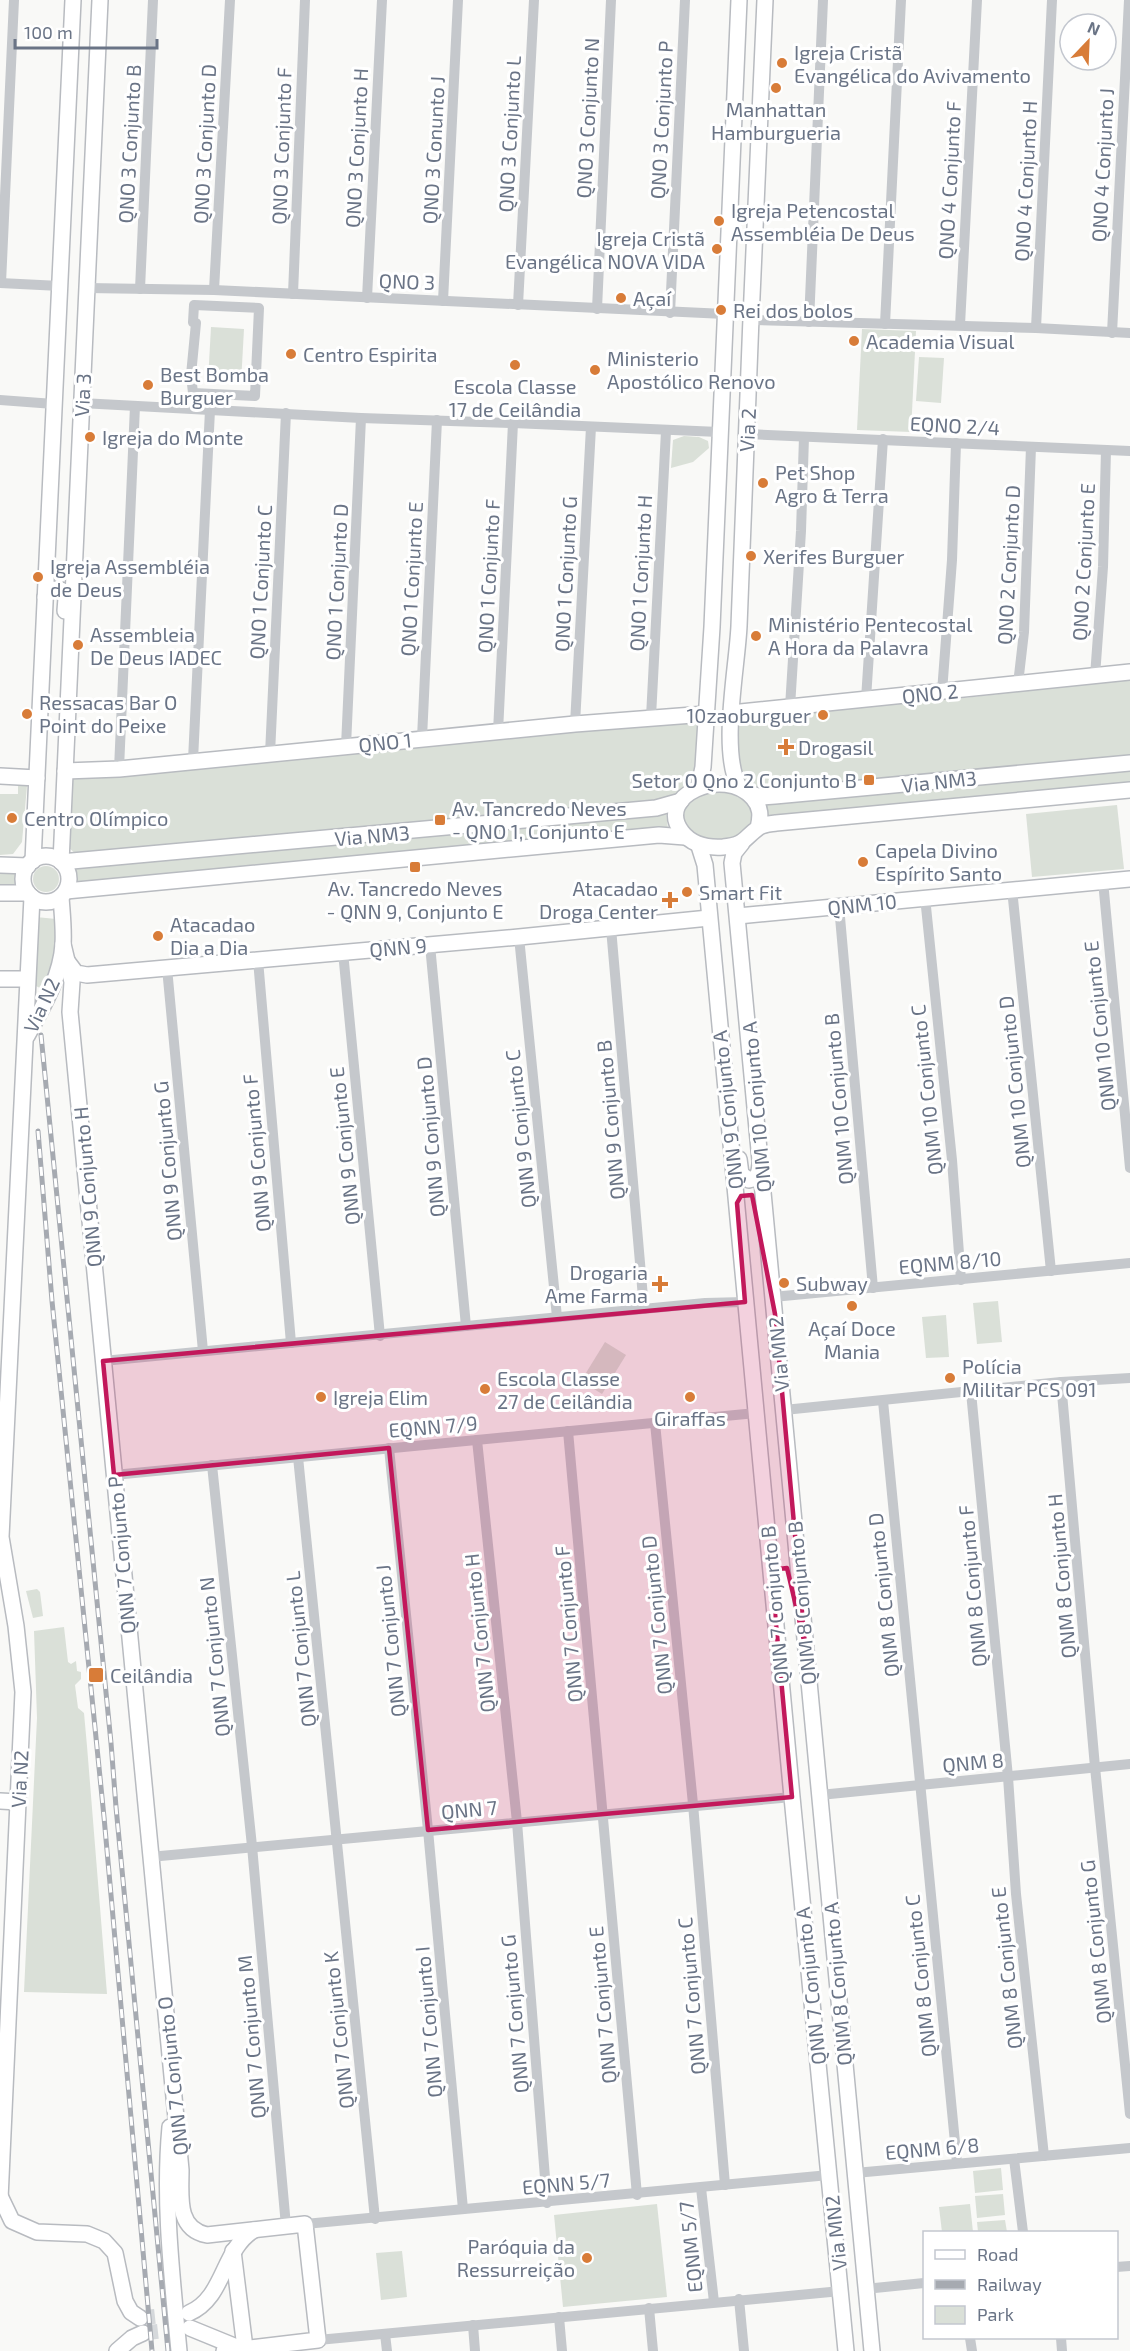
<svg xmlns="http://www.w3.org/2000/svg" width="1130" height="2351" font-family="'Exo 2',sans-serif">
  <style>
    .green { fill: #dae0d8 }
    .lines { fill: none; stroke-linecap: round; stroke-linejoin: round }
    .secondary-tunnel { stroke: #d5d8db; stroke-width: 15; stroke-dasharray: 15 8; stroke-linecap: butt }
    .secondary-casing { stroke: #b8bbc0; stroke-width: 18 }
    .street { stroke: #c5c8cc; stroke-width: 10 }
    .secondary { stroke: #fff; stroke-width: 15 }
    .rail-casing { stroke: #a6aab1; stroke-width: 5 }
    .rail { stroke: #fff; stroke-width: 3; stroke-dasharray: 9; stroke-linecap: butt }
    .marked { fill: #c2185b; fill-opacity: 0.2; stroke: #c2185b; stroke-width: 4.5; stroke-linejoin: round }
    .poi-dot { fill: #d87c38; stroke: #fff; stroke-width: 2 }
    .labels { text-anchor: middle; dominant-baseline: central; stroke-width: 6; stroke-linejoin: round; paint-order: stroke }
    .poi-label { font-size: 20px; fill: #6a7486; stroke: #fff; text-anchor: start }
    .street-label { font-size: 20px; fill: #6a7486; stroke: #fff }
  </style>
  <rect width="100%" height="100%" fill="#f9f9f7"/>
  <!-- green -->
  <g class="green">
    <path d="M211 327 244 329 241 383 208 381Z"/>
    <path d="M862 329 916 331 911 432 857 430Z"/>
    <path d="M919 357 944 358 941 403 916 401Z"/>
    <path d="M684 436 699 437 708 441 709 448 693 462 671 468 673 440Z"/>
    <path d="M1130 679V758L765 792C731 780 738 755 739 725L746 718 955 699Z"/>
    <path d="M684 720 703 725C698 763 700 788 658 802L77 855 68 847 71 779Z"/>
    <path d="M1130 768V783L767 820 766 803Z"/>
    <path d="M18 786H27L22 842 13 854 0 855V794H18Z"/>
    <path d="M721 791C727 792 734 793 739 795 742 796 744 799 746 801 765 822 735 842 714 841 707 840 698 837 691 835 688 830 682 822 682 817 680 799 708 792 721 791Z"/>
    <path d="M1117 805 1124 869 1032 877 1026 814Z"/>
    <path d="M666 812 668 829 80 883 75 879 73 868Z"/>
    <circle cx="46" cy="879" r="13"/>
    <path d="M0 870 20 871 19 887H0Z"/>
    <path d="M36 917 56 919 58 943 44 990 34 985Z"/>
    <path d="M998 1301 1002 1342 977 1344 973 1303Z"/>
    <path d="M946 1315 949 1357 926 1358 922 1317Z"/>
    <path d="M605 1342 626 1355 602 1394 581 1381Z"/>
    <path d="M37 1589 40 1592 43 1616 33 1618 26 1591Z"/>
    <path d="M64 1627 68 1662 71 1664 76 1661 77 1671 81 1672V1679L75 1685 78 1708 84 1713 87 1746 107 1994 24 1992 37 1718 34 1631Z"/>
    <path d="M1001 2168 1003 2190 975 2193 973 2171Z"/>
    <path d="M1003 2194 1005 2215 977 2218 975 2196Z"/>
    <path d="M657 2204 667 2297 563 2307 554 2215Z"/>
    <path d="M970 2204 973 2232H942L939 2207Z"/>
    <path d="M1005 2220 1007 2232H978L977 2222Z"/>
    <path d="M402 2251 407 2297 381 2300 376 2253Z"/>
  </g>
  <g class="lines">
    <!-- secondary-tunnel -->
    <g class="secondary-tunnel">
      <path d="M140 2318 186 2313"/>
      <path d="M143 2333 188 2328"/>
    </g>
    <defs>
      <g id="secondary">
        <path d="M100 0 61 862 656 808 681 801"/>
        <path d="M45 597 51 589 61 590 66 598 65 611"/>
        <path d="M731 713 1130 672"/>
        <path d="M65 771 119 769 575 724 706 714"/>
        <path d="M0 776 37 778"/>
        <path d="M699 786 703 767 712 627 739 0"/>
        <path d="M739 787C720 750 737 669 739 626 746 417 756 209 765 0"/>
        <path d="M748 793 761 797 775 796 1130 763"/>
        <path d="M758 828C761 816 761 807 753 798 724 765 654 796 682 832 692 845 707 848 723 847 745 845 743 839 758 828 763 824 770 824 776 823L1130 790"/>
        <path d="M742 843 734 853 732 863 872 2351"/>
        <path d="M699 846 705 865 792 1797 846 2351"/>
        <circle cx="46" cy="879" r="23"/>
        <path d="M33 861 73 0"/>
        <path d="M0 865 28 866"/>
        <path d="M66 891 659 835 685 837"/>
        <path d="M0 893H28"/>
        <path d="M738 916 1130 879"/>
        <path d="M63 944 72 982 70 1012 181 2170C181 2196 176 2229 207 2235L305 2224 318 2340 224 2351"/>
        <path d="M67 961 76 973 87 975 519 937 709 918"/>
        <path d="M0 979H27"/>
        <path d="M27 1036C42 1008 61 977 63 944 64 929 62 912 61 897"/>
        <path d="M739 1159 741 1174 749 1180C759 1178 759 1172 760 1164"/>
        <path d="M0 1801 18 1802"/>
        <path d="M170 2127C163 2202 172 2276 179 2351"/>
        <path d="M0 2196 12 2221 37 2232 87 2234 104 2241 115 2253 125 2301 131 2312 140 2318"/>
        <path d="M0 2199 23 1692 16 1626 1 1537 32 897"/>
        <path d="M233 2251 245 2348"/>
        <path d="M189 2313C225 2298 222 2249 254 2230"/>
        <path d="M190 2328 239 2348"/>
        <path d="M117 2351 132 2338 143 2333"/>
      </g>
    </defs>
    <!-- secondary casing -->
    <use href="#secondary" class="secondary-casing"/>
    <!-- street -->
    <g class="street">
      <path d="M0 283 60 286"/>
      <path d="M1 283 14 0"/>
      <path d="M87 288 214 290 725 314"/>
      <path d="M140 289 153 0"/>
      <path d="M214 290 230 0"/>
      <path d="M293 294 305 0"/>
      <path d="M367 298 382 0"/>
      <path d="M443 301 458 0"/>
      <path d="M194 305 259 308 255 396 193 393 191 375 196 323 193 322Z"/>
      <path d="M518 305 534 0"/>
      <path d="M597 309 611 0"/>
      <path d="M670 313 685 0"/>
      <path d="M753 320 1036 328 1130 333"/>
      <path d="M809 322 823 0"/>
      <path d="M885 324 901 0"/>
      <path d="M960 325 977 0"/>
      <path d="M1036 328 1052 0"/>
      <path d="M1112 333 1129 0"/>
      <path d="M0 400 54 404"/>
      <path d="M81 403 361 418 513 423 719 432"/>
      <path d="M747 434 1130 451"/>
      <path d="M1095 676 1103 567 1106 450"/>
      <path d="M1018 684 1024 632 1031 447"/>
      <path d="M942 692 952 560 956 443"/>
      <path d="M866 699 883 439"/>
      <path d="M790 707 801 531 804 437"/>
      <path d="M651 717 666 431"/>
      <path d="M575 724 591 427"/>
      <path d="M498 732 513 423"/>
      <path d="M422 738 437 420"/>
      <path d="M346 746 361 418"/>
      <path d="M270 754 286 413"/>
      <path d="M193 760 210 410"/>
      <path d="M119 769 135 406"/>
      <path d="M1103 881 1130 1168"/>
      <path d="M1012 889 1051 1271"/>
      <path d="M925 897 952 1160 961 1280"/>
      <path d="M839 906 873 1288"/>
      <path d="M611 928 644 1309"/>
      <path d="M519 937 557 1317"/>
      <path d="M430 945 466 1326"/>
      <path d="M343 952 380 1336"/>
      <path d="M258 960 291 1343"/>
      <path d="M167 968 203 1351"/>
      <path d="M773 1297 1130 1263"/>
      <path d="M103 1361 705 1303 745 1302"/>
      <path d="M1061 1382 1095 1767 1130 2114"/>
      <path d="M971 1392 1008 1777 1016 1894 1044 2156"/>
      <path d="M883 1401 957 2163"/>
      <path d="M784 1410 1061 1382 1130 1378"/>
      <path d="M655 1423 693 1804 725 2185"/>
      <path d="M568 1431 637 2195"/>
      <path d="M477 1440 517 1822 547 2203"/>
      <path d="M389 1448 428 1830 463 2209"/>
      <path d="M298 1457 375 2219"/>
      <path d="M212 1465 252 1846 286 2226"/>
      <path d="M114 1475 756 1413"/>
      <path d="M820 1795 1130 1764"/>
      <path d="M150 1857 792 1797"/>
      <path d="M1014 2159 1023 2232"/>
      <path d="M855 2173 1130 2148"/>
      <path d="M701 2188 714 2302"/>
      <path d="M305 2224 829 2175"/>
      <path d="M1116 2267 1130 2266"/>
      <path d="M865 2289 924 2283"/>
      <path d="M739 2299 744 2351"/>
      <path d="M649 2308 653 2351"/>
      <path d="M559 2317 562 2351"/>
      <path d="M473 2325 475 2351"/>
      <path d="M385 2334 387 2351"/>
      <path d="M970 2338 972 2351"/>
      <path d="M1061 2338 1062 2351"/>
      <path d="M318 2340 841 2291"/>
    </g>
    <!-- secondary -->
    <use href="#secondary" class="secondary"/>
    <defs>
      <g id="rail">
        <path d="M41 1035 111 1743 116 1807 168 2351"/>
        <path d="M38 1131 52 1301 104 1817 152 2351"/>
      </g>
    </defs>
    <!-- rail casing -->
    <use href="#rail" class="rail-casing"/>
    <!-- rail -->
    <use href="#rail" class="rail"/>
  </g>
  <!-- marked area -->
  <path class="marked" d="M752 1195 775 1314 805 1645 787 1568 771 1570 792 1797 428 1830 389 1448 114 1475 103 1361 745 1302 737 1203 741 1196Z"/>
  <!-- markers -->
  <g class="poi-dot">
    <circle cx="782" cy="63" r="6"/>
    <circle cx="776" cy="88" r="6"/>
    <circle cx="719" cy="221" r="6"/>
    <circle cx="717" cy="249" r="6"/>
    <circle cx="621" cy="298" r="6"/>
    <circle cx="721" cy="310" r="6"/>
    <circle cx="854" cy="341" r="6"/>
    <circle cx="291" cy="354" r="6"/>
    <circle cx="515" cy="365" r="6"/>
    <circle cx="595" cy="370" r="6"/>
    <circle cx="148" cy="385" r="6"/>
    <circle cx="90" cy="437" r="6"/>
    <circle cx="763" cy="483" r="6"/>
    <circle cx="751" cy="556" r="6"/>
    <circle cx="38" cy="577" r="6"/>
    <circle cx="756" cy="636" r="6"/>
    <circle cx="78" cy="645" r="6"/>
    <circle cx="27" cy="714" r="6"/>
    <circle cx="823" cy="715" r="6"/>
    <path d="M783 738h6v6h6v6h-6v6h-6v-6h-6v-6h6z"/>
    <rect x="863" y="774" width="12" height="12" rx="3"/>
    <circle cx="12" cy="818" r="6"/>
    <rect x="434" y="814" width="12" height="12" rx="3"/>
    <circle cx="863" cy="862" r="6"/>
    <rect x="409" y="861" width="12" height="12" rx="3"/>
    <circle cx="687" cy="892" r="6"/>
    <path d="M667 891h6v6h6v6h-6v6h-6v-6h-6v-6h6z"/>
    <circle cx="158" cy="936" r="6"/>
    <circle cx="784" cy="1283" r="6"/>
    <path d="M657 1275h6v6h6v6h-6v6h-6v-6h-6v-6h6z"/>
    <circle cx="852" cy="1306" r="6"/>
    <circle cx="950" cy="1378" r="6"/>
    <circle cx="485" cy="1389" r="6"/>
    <circle cx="321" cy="1397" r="6"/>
    <circle cx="690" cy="1397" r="6"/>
    <rect x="88" y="1667" width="16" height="16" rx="3"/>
    <circle cx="587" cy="2258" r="6"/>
  </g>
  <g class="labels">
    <!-- poi labels -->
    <g class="poi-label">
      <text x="794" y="52">Igreja Cristã<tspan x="794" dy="23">Evangélica do Avivamento</tspan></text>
      <text x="776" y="109" text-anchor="middle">Manhattan<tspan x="776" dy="23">Hamburgueria</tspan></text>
      <text x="731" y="210">Igreja Petencostal<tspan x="731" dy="23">Assembléia De Deus</tspan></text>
      <text x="705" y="238" text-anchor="end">Igreja Cristã<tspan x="705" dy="23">Evangélica NOVA VIDA</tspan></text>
      <text x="633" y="298">Açaí</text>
      <text x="733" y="310">Rei dos bolos</text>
      <text x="866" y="341">Academia Visual</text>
      <text x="303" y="354">Centro Espirita</text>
      <text x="607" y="358">Ministerio<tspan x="607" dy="23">Apostólico Renovo</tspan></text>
      <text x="160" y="374">Best Bomba<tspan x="160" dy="23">Burguer</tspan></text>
      <text x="515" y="386" text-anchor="middle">Escola Classe<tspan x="515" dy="23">17 de Ceilândia</tspan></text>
      <text x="102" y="437">Igreja do Monte</text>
      <text x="775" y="472">Pet Shop<tspan x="775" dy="23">Agro &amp; Terra</tspan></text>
      <text x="763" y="556">Xerifes Burguer</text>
      <text x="50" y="566">Igreja Assembléia<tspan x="50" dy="23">de Deus</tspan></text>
      <text x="768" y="624">Ministério Pentecostal<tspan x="768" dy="23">A Hora da Palavra</tspan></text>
      <text x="90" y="634">Assembleia<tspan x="90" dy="23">De Deus IADEC</tspan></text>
      <text x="39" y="702">Ressacas Bar O<tspan x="39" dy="23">Point do Peixe</tspan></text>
      <text x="811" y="715" text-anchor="end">10zaoburguer</text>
      <text x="798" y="747">Drogasil</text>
      <text x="857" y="780" text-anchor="end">Setor O Qno 2 Conjunto B</text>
      <text x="452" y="808">Av. Tancredo Neves<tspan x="452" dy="23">- QNO 1, Conjunto E</tspan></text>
      <text x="24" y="818">Centro Olímpico</text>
      <text x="875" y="850">Capela Divino<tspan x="875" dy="23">Espírito Santo</tspan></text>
      <text x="415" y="888" text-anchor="middle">Av. Tancredo Neves<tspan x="415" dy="23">- QNN 9, Conjunto E</tspan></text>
      <text x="658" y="888" text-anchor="end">Atacadao<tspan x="658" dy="23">Droga Center</tspan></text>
      <text x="699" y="892">Smart Fit</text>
      <text x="170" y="924">Atacadao<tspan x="170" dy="23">Dia a Dia</tspan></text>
      <text x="648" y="1272" text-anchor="end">Drogaria<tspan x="648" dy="23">Ame Farma</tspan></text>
      <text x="796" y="1283">Subway</text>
      <text x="852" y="1328" text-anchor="middle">Açaí Doce<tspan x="852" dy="23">Mania</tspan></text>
      <text x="962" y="1366">Polícia<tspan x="962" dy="23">Militar PCS 091</tspan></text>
      <text x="497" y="1378">Escola Classe<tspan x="497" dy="23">27 de Ceilândia</tspan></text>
      <text x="333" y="1397">Igreja Elim</text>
      <text x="690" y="1418" text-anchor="middle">Giraffas</text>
      <text x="110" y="1675">Ceilândia</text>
      <text x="575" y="2246" text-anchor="end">Paróquia da<tspan x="575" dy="23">Ressurreição</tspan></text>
    </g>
    <!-- street labels -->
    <g class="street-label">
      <text transform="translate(587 118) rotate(-87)">QNO 3 Conjunto N</text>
      <text transform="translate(661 120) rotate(-87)">QNO 3 Conjunto P</text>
      <text transform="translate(509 134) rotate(-87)">QNO 3 Conjunto L</text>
      <text transform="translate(129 144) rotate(-87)">QNO 3 Conjunto B</text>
      <text transform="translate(204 144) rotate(-87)">QNO 3 Conjunto D</text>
      <text transform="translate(281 146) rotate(-88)">QNO 3 Conjunto F</text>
      <text transform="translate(356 148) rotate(-87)">QNO 3 Conjunto H</text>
      <text transform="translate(433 150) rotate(-87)">QNO 3 Conunto J</text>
      <text transform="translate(1102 165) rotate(-87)">QNO 4 Conjunto J</text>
      <text transform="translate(949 180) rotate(-87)">QNO 4 Conjunto F</text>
      <text transform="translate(1025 181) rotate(-87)">QNO 4 Conjunto H</text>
      <text transform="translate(407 281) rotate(2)">QNO 3</text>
      <text transform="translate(82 395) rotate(-87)">Via 3</text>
      <text transform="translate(955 425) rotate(3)">EQNO 2/4</text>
      <text transform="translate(747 430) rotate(-87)">Via 2</text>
      <text transform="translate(1083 562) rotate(-87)">QNO 2 Conjunto E</text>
      <text transform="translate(1008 565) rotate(-87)">QNO 2 Conjunto D</text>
      <text transform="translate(640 573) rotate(-87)">QNO 1 Conjunto H</text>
      <text transform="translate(565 574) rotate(-87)">QNO 1 Conjunto G</text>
      <text transform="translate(488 576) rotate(-87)">QNO 1 Conjunto F</text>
      <text transform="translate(411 579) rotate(-87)">QNO 1 Conjunto E</text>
      <text transform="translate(260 582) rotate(-87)">QNO 1 Conjunto C</text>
      <text transform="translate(336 582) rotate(-87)">QNO 1 Conjunto D</text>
      <text transform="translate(930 693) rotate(-6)">QNO 2</text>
      <text transform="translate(385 742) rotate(-6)">QNO 1</text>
      <text transform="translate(939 781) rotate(-6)">Via NM3</text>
      <text transform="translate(372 835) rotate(-5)">Via NM3</text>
      <text transform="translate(862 904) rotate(-6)">QNM 10</text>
      <text transform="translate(398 947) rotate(-5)">QNN 9</text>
      <text transform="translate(41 1005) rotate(-65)">Via N2</text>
      <text transform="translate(1099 1026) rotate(-96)">QNM 10 Conjunto E</text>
      <text transform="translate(1014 1082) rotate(-96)">QNM 10 Conjunto D</text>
      <text transform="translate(926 1090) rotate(-96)">QNM 10 Conjunto C</text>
      <text transform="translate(838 1099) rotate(-95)">QNM 10 Conjunto B</text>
      <text transform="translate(756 1107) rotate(-95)">QNM 10 Conjunto A</text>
      <text transform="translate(727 1110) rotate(-96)">QNN 9 Conjunto A</text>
      <text transform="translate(610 1120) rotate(-95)">QNN 9 Conjunto B</text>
      <text transform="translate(520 1129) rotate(-96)">QNN 9 Conjunto C</text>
      <text transform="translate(430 1137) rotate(-95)">QNN 9 Conjunto D</text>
      <text transform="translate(344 1146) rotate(-96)">QNN 9 Conjunto E</text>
      <text transform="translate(256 1153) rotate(-95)">QNN 9 Conjunto F</text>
      <text transform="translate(167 1161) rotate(-95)">QNN 9 Conjunto G</text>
      <text transform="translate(87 1187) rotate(-95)">QNN 9 Conjunto H</text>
      <text transform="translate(950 1262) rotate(-5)">EQNM 8/10</text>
      <text transform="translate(778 1354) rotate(-95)">Via MN2</text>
      <text transform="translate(433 1426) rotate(-5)">EQNN 7/9</text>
      <text transform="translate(121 1555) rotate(-95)">QNN 7 Conjunto P</text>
      <text transform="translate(1061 1576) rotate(-95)">QNM 8 Conjunto H</text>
      <text transform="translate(972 1586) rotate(-95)">QNM 8 Conjunto F</text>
      <text transform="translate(883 1595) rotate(-96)">QNM 8 Conjunto D</text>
      <text transform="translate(801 1603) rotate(-95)">QNM 8 Conjunto B</text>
      <text transform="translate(774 1605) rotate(-95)">QNN 7 Conjunto B</text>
      <text transform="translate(656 1615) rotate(-96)">QNN 7 Conjunto D</text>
      <text transform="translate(568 1624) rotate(-95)">QNN 7 Conjunto F</text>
      <text transform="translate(479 1633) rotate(-96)">QNN 7 Conjunto H</text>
      <text transform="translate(390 1641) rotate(-96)">QNN 7 Conjunto J</text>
      <text transform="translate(300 1649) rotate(-96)">QNN 7 Conjunto L</text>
      <text transform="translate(214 1657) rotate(-96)">QNN 7 Conjunto N</text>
      <text transform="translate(973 1762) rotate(-5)">QNM 8</text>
      <text transform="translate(19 1779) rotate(-87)">Via N2</text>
      <text transform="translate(469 1809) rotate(-5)">QNN 7</text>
      <text transform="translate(1095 1942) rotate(-96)">QNM 8 Conjunto G</text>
      <text transform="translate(1006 1968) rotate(-96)">QNM 8 Conjunto E</text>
      <text transform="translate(920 1976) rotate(-96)">QNM 8 Conjunto C</text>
      <text transform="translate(837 1984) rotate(-95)">QNM 8 Conjunto A</text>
      <text transform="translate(810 1986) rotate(-96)">QNN 7 Conjunto A</text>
      <text transform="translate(691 1996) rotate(-95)">QNN 7 Conjunto C</text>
      <text transform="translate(602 2005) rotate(-95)">QNN 7 Conjunto E</text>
      <text transform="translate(514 2014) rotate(-95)">QNN 7 Conjunto G</text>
      <text transform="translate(428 2022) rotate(-95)">QNN 7 Conjunto I</text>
      <text transform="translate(338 2030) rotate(-96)">QNN 7 Conjunto K</text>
      <text transform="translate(251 2037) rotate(-95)">QNN 7 Conjunto M</text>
      <text transform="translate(172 2076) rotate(-96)">QNN 7 Conjunto O</text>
      <text transform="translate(932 2148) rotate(-5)">EQNM 6/8</text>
      <text transform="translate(566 2183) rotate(-5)">EQNN 5/7</text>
      <text transform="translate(835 2233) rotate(-96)">Via MN2</text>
      <text transform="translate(690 2247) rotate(-96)">EQNM 5/7</text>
    </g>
  </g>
  <!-- legend -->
  <rect x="923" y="2231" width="195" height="108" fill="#ffffff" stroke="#c3c7cf" stroke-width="1.5"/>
  <rect x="935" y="2250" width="30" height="9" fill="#ffffff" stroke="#c3c7cf" stroke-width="1.5"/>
  <text x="977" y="2261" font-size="18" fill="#6a7486">Road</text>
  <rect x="935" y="2280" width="30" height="9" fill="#a6aab1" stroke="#c3c7cf" stroke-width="1.5"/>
  <text x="977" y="2291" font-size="18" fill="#6a7486">Railway</text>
  <rect x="935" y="2306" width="30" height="18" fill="#dae0d8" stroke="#c3c7cf" stroke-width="1.5"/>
  <text x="977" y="2321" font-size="18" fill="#6a7486">Park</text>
  <!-- north arrow -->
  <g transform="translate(1088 42) rotate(23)"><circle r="28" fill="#ffffff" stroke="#c3c7cf" stroke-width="1.5"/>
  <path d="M0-4.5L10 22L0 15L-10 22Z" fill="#d87c38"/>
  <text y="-9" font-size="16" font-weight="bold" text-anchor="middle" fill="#6a7486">N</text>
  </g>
  <!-- scale -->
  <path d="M15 39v9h142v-9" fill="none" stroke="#6a7486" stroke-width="3"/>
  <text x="24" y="39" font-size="18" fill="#6a7486" stroke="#ffffff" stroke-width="4.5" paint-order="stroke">100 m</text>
</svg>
